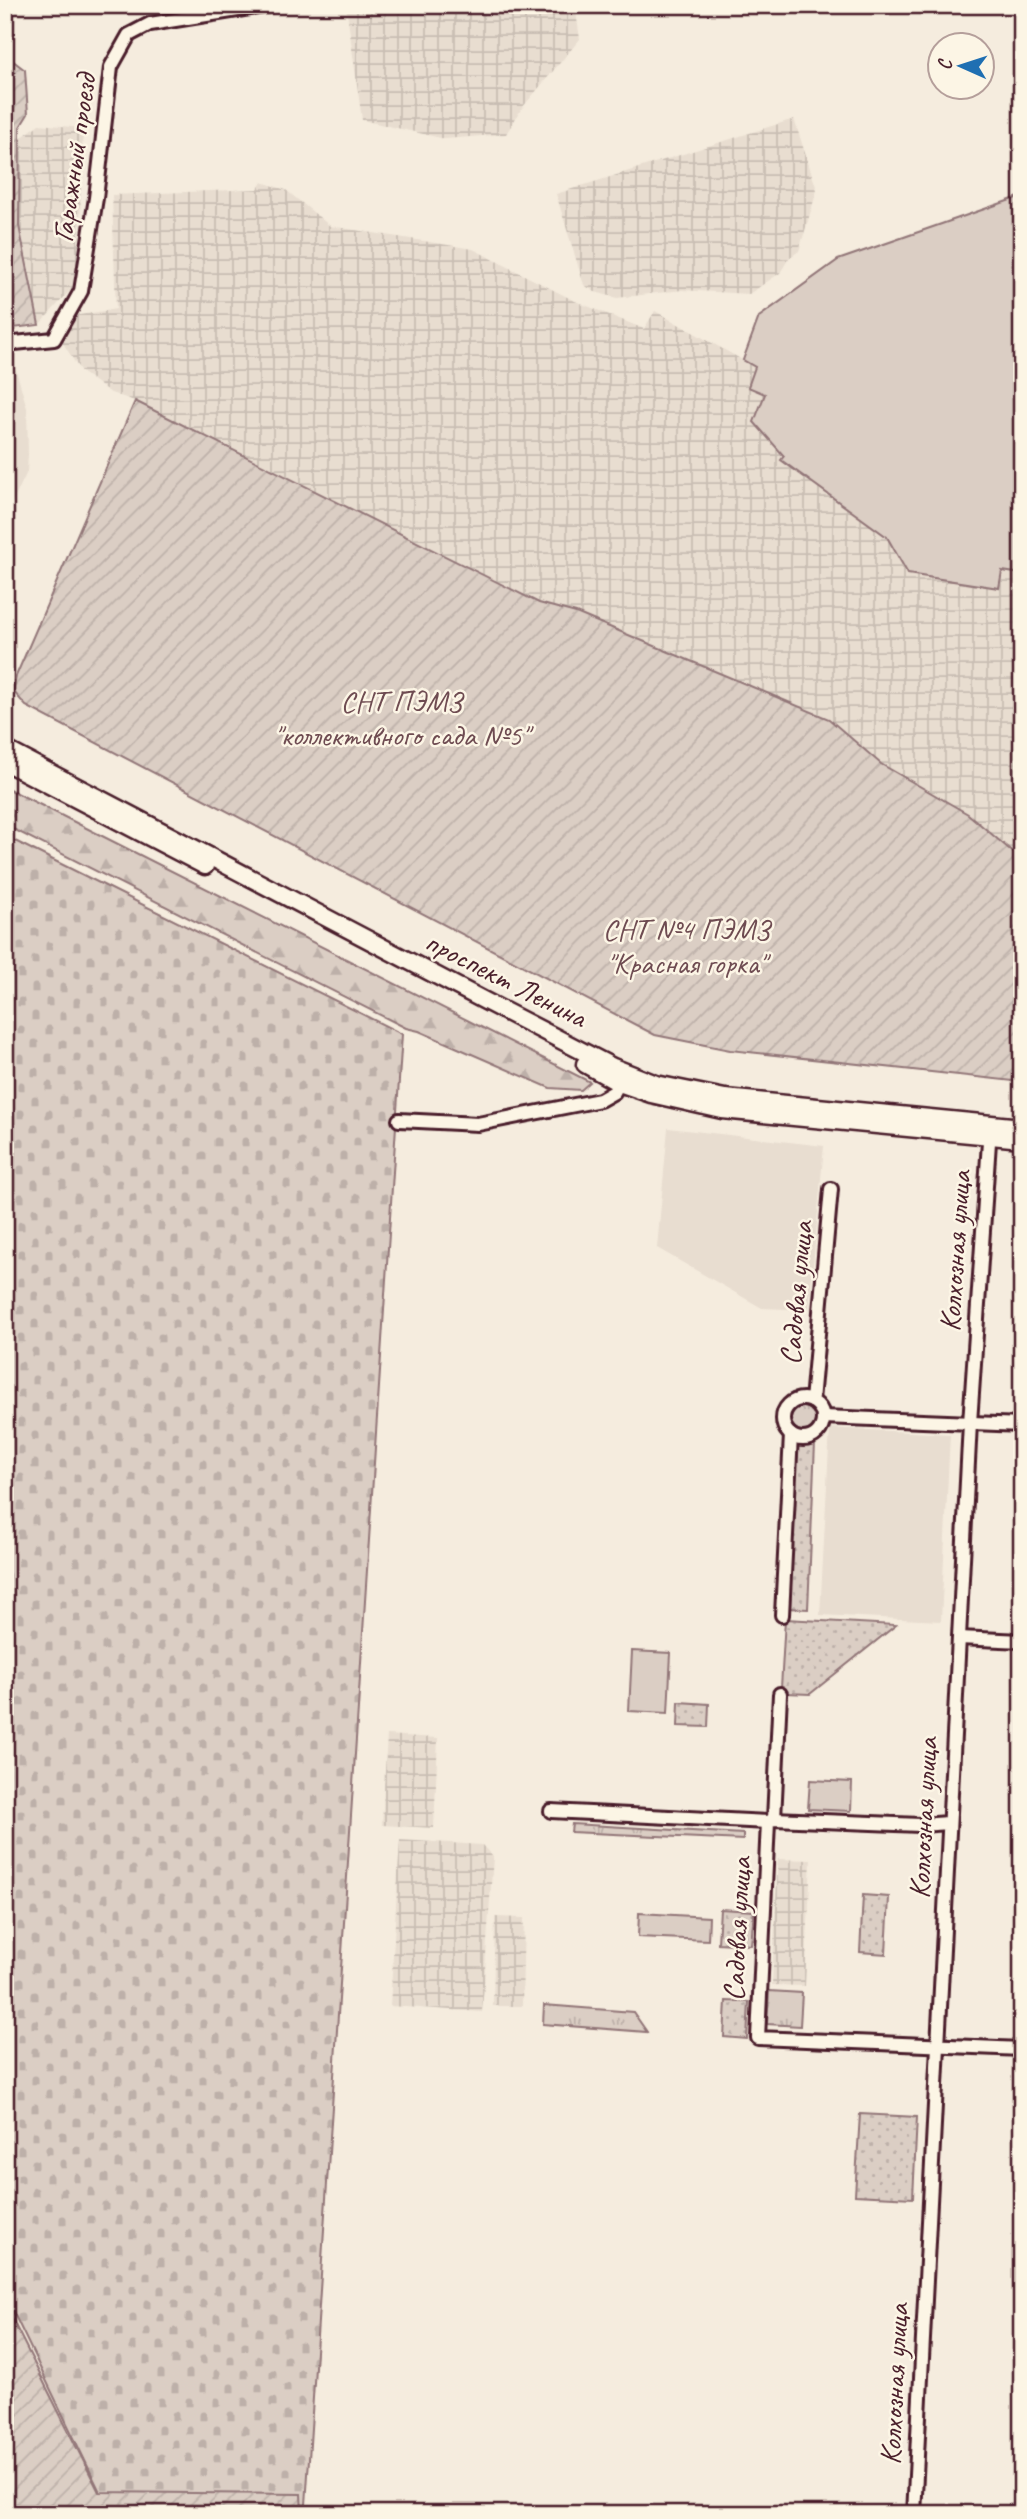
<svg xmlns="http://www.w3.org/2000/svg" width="1027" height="2519" font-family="Caveat,sans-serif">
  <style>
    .built { fill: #e8ddd0 }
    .industrial { fill: url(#industrial-grid) }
    .grass { fill: url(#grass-tufts); stroke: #927678; stroke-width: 2 }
    .forest { fill: url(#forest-firs); stroke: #927678; stroke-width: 2 }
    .cemetery { fill: url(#cemetery-stones); stroke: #927678; stroke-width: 2 }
    .park { fill: url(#park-dots); stroke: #927678; stroke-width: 2 }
    .garden { fill: url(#garden-furrows); stroke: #927678; stroke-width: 2 }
    .pitch { fill: #dbcec4; stroke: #927678; stroke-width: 2 }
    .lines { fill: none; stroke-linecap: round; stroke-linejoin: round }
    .minor-casing { stroke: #4a1f2b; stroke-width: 18 }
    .major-casing { stroke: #4a1f2b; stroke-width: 21 }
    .minor { stroke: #fcf5e5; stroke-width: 12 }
    .major { stroke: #fcf5e5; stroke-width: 16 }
    .labels { text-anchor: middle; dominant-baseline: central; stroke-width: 5; stroke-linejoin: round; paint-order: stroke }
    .street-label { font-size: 30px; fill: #4a1f2b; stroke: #fcf5e5 }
    .park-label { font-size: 30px; fill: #6e4b51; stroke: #fcf5e5 }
  </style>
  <defs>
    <pattern id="industrial-grid" width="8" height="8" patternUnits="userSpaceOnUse" patternTransform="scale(1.75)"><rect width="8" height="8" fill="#e8ddd0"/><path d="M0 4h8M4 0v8" fill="none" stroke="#c8bdb3"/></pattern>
    <pattern id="grass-tufts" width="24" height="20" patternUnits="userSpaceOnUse" patternTransform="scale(1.75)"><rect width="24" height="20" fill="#dbcec4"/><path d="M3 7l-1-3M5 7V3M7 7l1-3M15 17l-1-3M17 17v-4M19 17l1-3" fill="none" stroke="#bdb0a9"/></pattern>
    <pattern id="forest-firs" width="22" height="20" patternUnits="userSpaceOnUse" patternTransform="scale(1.75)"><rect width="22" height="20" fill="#dbcec4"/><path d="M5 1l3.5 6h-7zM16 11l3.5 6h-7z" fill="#bdb0a9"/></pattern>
    <pattern id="cemetery-stones" width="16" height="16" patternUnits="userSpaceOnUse" patternTransform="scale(1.75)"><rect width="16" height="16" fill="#dbcec4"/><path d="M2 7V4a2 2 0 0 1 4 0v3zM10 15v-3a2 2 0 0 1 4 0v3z" fill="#bdb0a9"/></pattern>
    <pattern id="park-dots" width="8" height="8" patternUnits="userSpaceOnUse" patternTransform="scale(1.75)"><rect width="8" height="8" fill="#dbcec4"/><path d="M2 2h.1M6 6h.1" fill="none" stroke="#bdb0a9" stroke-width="1.8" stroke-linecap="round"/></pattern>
    <pattern id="garden-furrows" width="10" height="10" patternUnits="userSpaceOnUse" patternTransform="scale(1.75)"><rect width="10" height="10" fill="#dbcec4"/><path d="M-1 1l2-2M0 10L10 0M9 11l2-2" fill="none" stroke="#bdb0a9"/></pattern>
  </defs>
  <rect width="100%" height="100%" fill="#f5ecde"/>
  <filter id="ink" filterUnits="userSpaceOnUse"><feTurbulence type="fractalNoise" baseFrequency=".0143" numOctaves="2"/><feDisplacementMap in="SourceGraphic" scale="14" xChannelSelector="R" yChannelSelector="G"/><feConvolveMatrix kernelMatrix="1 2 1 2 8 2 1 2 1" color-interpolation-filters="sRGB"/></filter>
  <g filter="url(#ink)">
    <!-- built -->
    <g class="built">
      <path d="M16 370 27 408 28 455 27 472 5 518V371Z"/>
      <path d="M668 1128 824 1146 809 1310 762 1308 657 1248Z"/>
      <path d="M830 1428 950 1434 941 1621 820 1615Z"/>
    </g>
    <!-- industrial -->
    <g class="industrial">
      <path d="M346 5H575L580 39 522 108 506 134 445 139 362 120Z"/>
      <path d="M794 119 817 190 799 251 789 258 780 273 749 294 682 290 617 298 595 292 584 285 556 194Z"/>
      <path d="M39 124 83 128 78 282 39 325 19 226 20 139Z"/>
      <path d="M262 182 286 190 330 226 473 249 575 301 644 329 655 311 755 367 765 394 755 422 784 456 781 460 887 537 898 559 998 588 1002 571 1022 574V860L968 814 881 764 829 719 576 613 539 604 135 401 111 393 81 372 63 343 66 323 73 316 116 309 112 195 258 189Z"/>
      <path d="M387 1735 438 1738 434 1828 382 1825Z"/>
      <path d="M400 1840 482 1845 493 1857 482 2012 390 2006Z"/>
      <path d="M778 1859 811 1860 805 1986 772 1985Z"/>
      <path d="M495 1917 524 1918 522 2006H493Z"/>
    </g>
    <!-- grass -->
    <g class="grass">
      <circle cx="803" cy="1419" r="12"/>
      <path d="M572 1824 743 1834V1840L571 1832Z"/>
      <path d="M769 1991 802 1993 800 2026 767 2024Z"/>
      <path d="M544 2005 633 2012 647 2032 543 2024Z"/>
    </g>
    <!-- forest -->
    <path class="forest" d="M5 787 590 1082 581 1090 550 1088 419 1031 406 1028 5 825Z"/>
    <!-- cemetery -->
    <path class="cemetery" d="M5 836 402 1034 306 2505 101 2494 5 2295Z"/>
    <!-- park -->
    <g class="park">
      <path d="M795 1442 815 1443 808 1609 787 1608Z"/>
      <path d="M785 1619 896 1625 810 1694 786 1693V1689L781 1688Z"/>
      <path d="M679 1702 709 1704 708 1727 678 1726Z"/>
      <path d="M863 1895 889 1897 886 1954 860 1952Z"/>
      <path d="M720 1909 754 1911 751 1945 718 1943Z"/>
      <path d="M726 2001 749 2002 747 2039 724 2037Z"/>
      <path d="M860 2114 917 2117 913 2198 855 2195Z"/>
    </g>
    <!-- garden -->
    <g class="garden">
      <path d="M5 57H8L25 70 28 114 20 127 19 226 39 325 5 329Z"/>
      <path d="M135 401 539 603 576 613 829 719 881 764 968 814 1022 860V1082L730 1050 655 1035 26 706 13 691 16 676Z"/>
      <path d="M5 2305 99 2492 301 2494 302 2514H5Z"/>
    </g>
    <!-- pitch -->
    <g class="pitch">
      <path d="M1022 196V574L1002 571 999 588 908 574 887 537 781 460 784 456 754 422 765 394 748 387 755 367 743 360 759 317 838 260Z"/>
      <path d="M632 1651 671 1653 668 1713 629 1711Z"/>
      <path d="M810 1780 852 1782 851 1811 808 1809Z"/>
      <path d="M639 1913 709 1917 708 1940 638 1937Z"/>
    </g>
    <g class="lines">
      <defs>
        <g id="minor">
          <path d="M5 344 54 339 81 291 96 198 111 67 129 35 150 24 270 5"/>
          <path d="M399 1120 478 1124 600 1100 614 1092 619 1083"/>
          <circle cx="803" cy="1419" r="20"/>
          <path d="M812 1401 831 1189"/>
          <path d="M823 1417 1022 1425"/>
          <path d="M782 1615 791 1435"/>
          <path d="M959 1638 1022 1641"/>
          <path d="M551 1811 768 1822 774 1819 920 1825 949 1823"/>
          <path d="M774 1819 780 1694"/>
          <path d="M768 1822 758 2038 1022 2049"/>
          <path d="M914 2514 970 1423 990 1127"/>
        </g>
        <g id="major">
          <path d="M5 749 485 1001 613 1067 656 1084 725 1098 1022 1127"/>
          <path d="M5 762 205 866"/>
          <path d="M585 1064 619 1083 651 1094 722 1110 1022 1139"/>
        </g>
      </defs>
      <!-- minor casing -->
      <use href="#minor" class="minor-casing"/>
      <!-- major casing -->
      <use href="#major" class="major-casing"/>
      <!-- minor -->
      <use href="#minor" class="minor"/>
      <!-- major -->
      <use href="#major" class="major"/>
    </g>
  </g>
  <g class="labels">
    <!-- street labels -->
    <g class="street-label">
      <text transform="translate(74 158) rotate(-82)">Гаражный проезд</text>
      <text transform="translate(506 979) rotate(27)">проспект Ленина</text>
      <text transform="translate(955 1251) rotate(-86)">Колхозная улица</text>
      <text transform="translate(796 1293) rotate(-85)">Садовая улица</text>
      <text transform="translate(923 1818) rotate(-87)">Колхозная улица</text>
      <text transform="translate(737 1929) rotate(-87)">Садовая улица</text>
      <text transform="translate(894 2384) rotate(-87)">Колхозная улица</text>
    </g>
    <!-- park labels -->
    <g class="park-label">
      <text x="401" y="701">СНТ ПЭМЗ<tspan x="401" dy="34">"коллективного сада №5"</tspan></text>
      <text x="686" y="929">СНТ №4 ПЭМЗ<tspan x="686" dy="34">"Красная горка"</tspan></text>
    </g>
  </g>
  <!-- margin -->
  <rect width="1027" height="2519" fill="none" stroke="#fcf5e5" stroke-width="28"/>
  <rect x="14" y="14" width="999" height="2491" fill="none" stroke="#4a1f2b" stroke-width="2.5" filter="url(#ink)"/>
  <!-- north arrow -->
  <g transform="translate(961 66) rotate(273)"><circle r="33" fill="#fcf5e5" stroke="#b59f9b" stroke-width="2"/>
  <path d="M0-5L12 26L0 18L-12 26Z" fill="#1f6fb2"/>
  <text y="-10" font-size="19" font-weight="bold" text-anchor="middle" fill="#4a1f2b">С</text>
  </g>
</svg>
